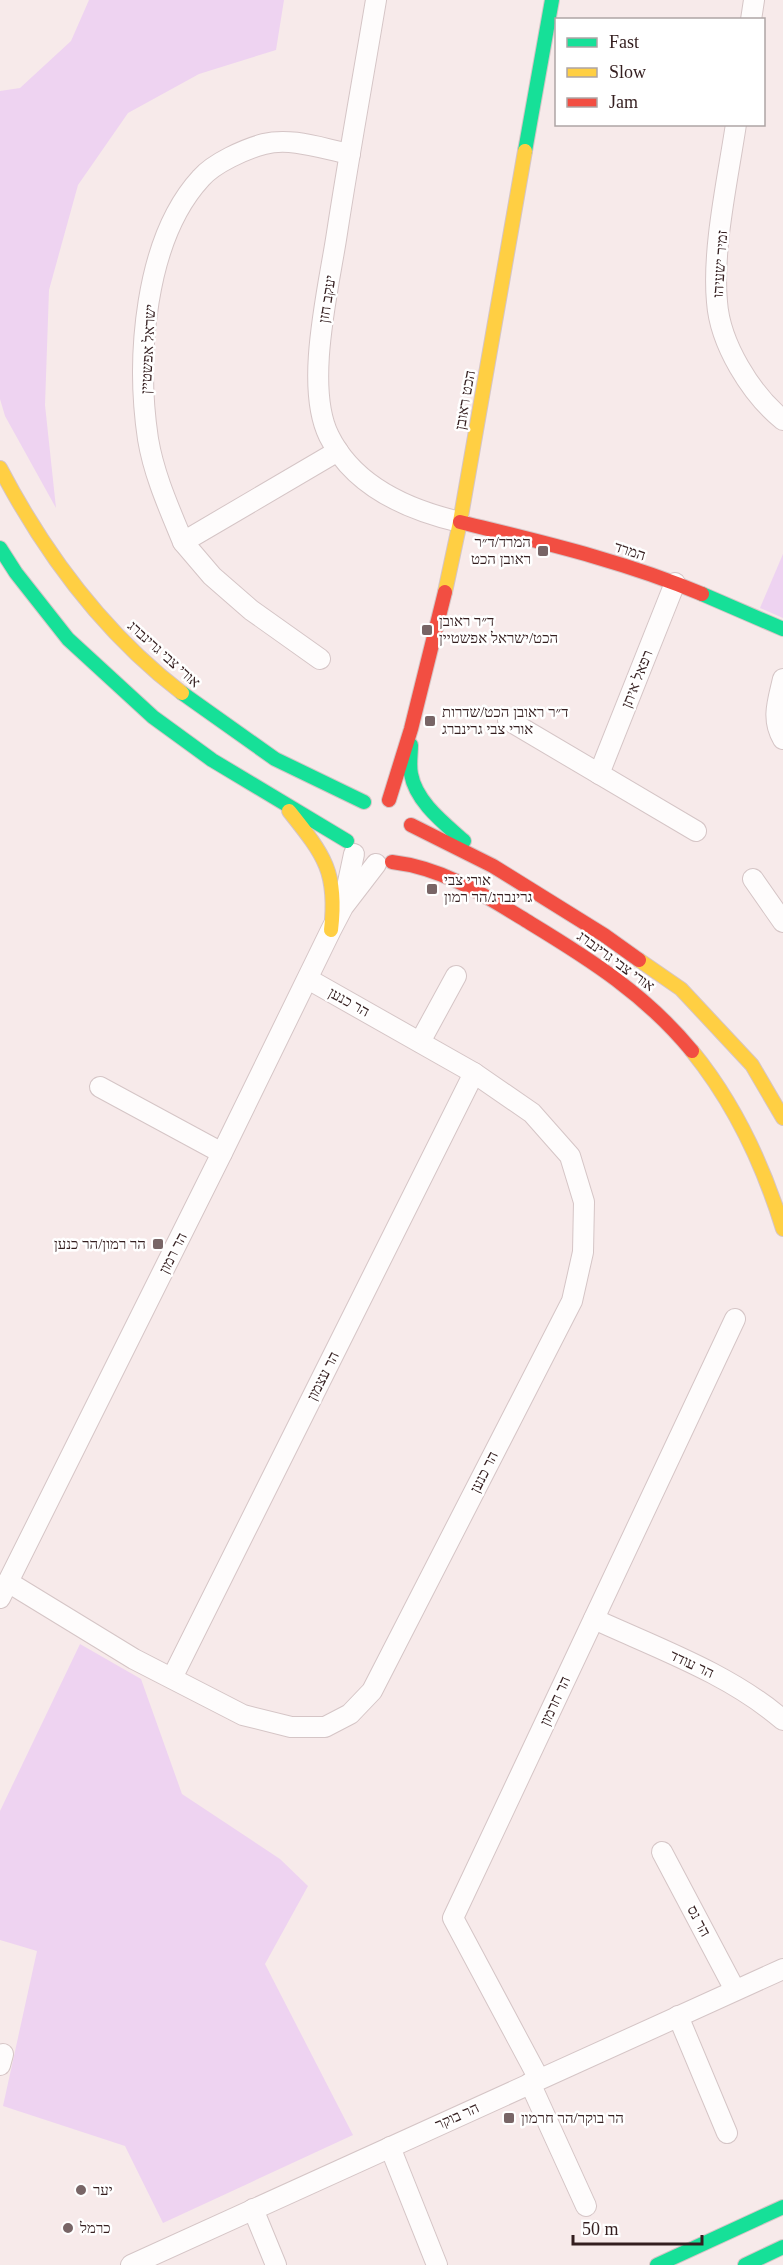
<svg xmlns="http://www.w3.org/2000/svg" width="783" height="2265" font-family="'Times New Roman','Noto Sans Hebrew',serif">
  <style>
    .green { fill: #eed3f1 }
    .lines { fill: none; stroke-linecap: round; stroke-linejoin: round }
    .street-casing { stroke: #d5c5c6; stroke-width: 22 }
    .fast-casing { stroke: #d5c5c6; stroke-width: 16 }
    .slow-casing { stroke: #d5c5c6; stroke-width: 16 }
    .jam-casing { stroke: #d5c5c6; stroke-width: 16 }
    .street { stroke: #fefcfc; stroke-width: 20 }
    .fast { stroke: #16e098; stroke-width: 14 }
    .slow { stroke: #ffcf43; stroke-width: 14 }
    .jam { stroke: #f24e42; stroke-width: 14 }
    .poi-dot { fill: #786566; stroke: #fff; stroke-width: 2 }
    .labels { text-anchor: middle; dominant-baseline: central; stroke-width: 5; stroke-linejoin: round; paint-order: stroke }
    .street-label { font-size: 15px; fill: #341e1f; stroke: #fff }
    .poi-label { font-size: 15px; fill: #341e1f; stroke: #fff; text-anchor: start }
  </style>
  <rect width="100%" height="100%" fill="#f7eaea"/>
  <!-- green -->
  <g class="green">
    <path d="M89 0H284L276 50 199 74 128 113 78 185 49 290 45 405 56 508 5 416 0 399V91L20 88 71 41Z"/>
    <path d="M783 554V618L760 608Z"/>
    <path d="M80 1644 141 1679 182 1794 280 1859 308 1886 265 1964 353 2135 163 2223 125 2146 3 2106 37 1951 0 1940V1811Z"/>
  </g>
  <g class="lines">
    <defs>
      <g id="street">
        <path d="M376 0C363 78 349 155 337 233 329 287 304 386 329 436 354 487 408 510 460 522"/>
        <path d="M751 20 754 0"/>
        <path d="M736 124C728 178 712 249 717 302 720 344 751 394 783 420"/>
        <path d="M338 451 183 542C169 508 154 475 148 439 136 359 144 240 201 178 214 163 245 149 264 144 292 137 323 149 350 154"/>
        <path d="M183 542 212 576 251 610 320 659"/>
        <path d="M783 679C778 701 771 719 783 739"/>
        <path d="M508 720 696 831"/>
        <path d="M599 774 675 583"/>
        <path d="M753 879 783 922"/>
        <path d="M344 901 354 854"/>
        <path d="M420 1042 456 976"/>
        <path d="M100 1087 222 1153"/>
        <path d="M8 1582 134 1659 243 1715 291 1727H325L350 1714 372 1691 572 1301 583 1252 584 1202 570 1156 532 1113 474 1073 308 979"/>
        <path d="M0 1598 222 1153 331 930 343 907 376 864"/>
        <path d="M594 1619C657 1648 730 1674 783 1720"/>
        <path d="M172 1678 474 1073"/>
        <path d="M662 1852 735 1990"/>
        <path d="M678 2016 727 2133"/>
        <path d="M0 2065 3 2054"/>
        <path d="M539 2079 453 1918 735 1319"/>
        <path d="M530 2083 586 2206"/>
        <path d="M390 2147 437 2265"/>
        <path d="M253 2209 276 2265"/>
        <path d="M131 2265 783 1969"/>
      </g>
      <g id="fast">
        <path d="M525 151 552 0"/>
        <path d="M0 548 16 573 68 639 153 717 212 760 347 841"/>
        <path d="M702 594 783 629"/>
        <path d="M182 693 275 759 364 802"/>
        <path d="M411 745C411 754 409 765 411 774 416 802 444 823 464 841"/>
        <path d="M657 2265 783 2207"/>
        <path d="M745 2265 783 2247"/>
      </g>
      <g id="slow">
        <path d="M0 468C45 554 105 634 182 693"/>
        <path d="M445 592 460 522 525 151"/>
        <path d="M289 811C324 855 338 872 331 930"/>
        <path d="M639 960 681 989 752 1065 783 1118"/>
        <path d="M692 1051C735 1104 763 1164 783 1229"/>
      </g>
      <g id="jam">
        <path d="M460 522C541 542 624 561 702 594"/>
        <path d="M389 800 411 729 445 592"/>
        <path d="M411 825 493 866 604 935 639 960"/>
        <path d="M392 862C444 868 486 896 530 923 591 960 646 995 692 1051"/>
      </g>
    </defs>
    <!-- street casing -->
    <use href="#street" class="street-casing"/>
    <!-- fast casing -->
    <use href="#fast" class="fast-casing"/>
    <!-- slow casing -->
    <use href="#slow" class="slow-casing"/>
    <!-- jam casing -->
    <use href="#jam" class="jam-casing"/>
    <!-- street -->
    <use href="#street" class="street"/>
    <!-- fast -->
    <use href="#fast" class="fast"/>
    <!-- slow -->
    <use href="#slow" class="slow"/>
    <!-- jam -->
    <use href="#jam" class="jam"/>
  </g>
  <!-- markers -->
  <g class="poi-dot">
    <rect x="537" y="545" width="12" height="12" rx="3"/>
    <rect x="421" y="624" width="12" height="12" rx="3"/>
    <rect x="424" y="715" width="12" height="12" rx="3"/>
    <rect x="426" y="883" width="12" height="12" rx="3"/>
    <rect x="152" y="1238" width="12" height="12" rx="3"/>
    <rect x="503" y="2112" width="12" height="12" rx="3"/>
    <circle cx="81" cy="2190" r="6"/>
    <circle cx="68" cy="2228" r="6"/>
  </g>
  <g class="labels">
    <!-- street labels -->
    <g class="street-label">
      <text transform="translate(720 264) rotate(-86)">זמיר ישעיהו</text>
      <text transform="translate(327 299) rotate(-81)">יעקב חזן</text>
      <text transform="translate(148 349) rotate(-87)">ישראל אפשטיין</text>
      <text transform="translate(465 400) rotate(-80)">הכט ראובן</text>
      <text transform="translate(630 551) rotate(18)">המרד</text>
      <text transform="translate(164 654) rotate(42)">אורי צבי גרינברג</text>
      <text transform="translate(637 679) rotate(-68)">רפאל איתן</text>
      <text transform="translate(616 961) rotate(36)">אורי צבי גרינברג</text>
      <text transform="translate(349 1002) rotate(29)">הר כנען</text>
      <text transform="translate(173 1253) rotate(-63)">הר רמון</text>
      <text transform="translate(323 1376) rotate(-63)">הר עצמון</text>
      <text transform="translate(484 1472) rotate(-63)">הר כנען</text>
      <text transform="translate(692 1664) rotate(25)">הר עודד</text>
      <text transform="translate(555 1701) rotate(-65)">הר חרמון</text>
      <text transform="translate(699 1921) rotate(62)">הר נס</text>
      <text transform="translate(457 2116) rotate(-24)">הר בוקר</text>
    </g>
    <!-- poi labels -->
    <g class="poi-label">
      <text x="531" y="542" text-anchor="end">המרד/ד״ר<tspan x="531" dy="17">ראובן הכט</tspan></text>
      <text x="439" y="621">ד״ר ראובן<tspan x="439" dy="17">הכט/ישראל אפשטיין</tspan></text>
      <text x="442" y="712">ד״ר ראובן הכט/שדרות<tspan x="442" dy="17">אורי צבי גרינברג</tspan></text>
      <text x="444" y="880">אורי צבי<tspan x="444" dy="17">גרינברג/הר רמון</tspan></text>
      <text x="146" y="1244" text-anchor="end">הר רמון/הר כנען</text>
      <text x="521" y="2118">הר בוקר/הר חרמון</text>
      <text x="93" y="2190">יער</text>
      <text x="80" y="2228">כרמל</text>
    </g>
  </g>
  <!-- legend -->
  <rect x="555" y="18" width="210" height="108" fill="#ffffff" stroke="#aea5a5" stroke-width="1.5"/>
  <rect x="567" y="38" width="30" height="9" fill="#16e098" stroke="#aea5a5" stroke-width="1.5"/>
  <text x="609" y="48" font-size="18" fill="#341e1f">Fast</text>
  <rect x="567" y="68" width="30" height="9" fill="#ffcf43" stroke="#aea5a5" stroke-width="1.5"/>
  <text x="609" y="78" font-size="18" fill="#341e1f">Slow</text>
  <rect x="567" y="98" width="30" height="9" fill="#f24e42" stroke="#aea5a5" stroke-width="1.5"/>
  <text x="609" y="108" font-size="18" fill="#341e1f">Jam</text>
  <!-- scale -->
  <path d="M573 2235v9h129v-9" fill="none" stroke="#341e1f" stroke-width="3"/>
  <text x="582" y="2235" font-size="18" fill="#341e1f" stroke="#ffffff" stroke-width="4.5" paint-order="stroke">50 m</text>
</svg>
